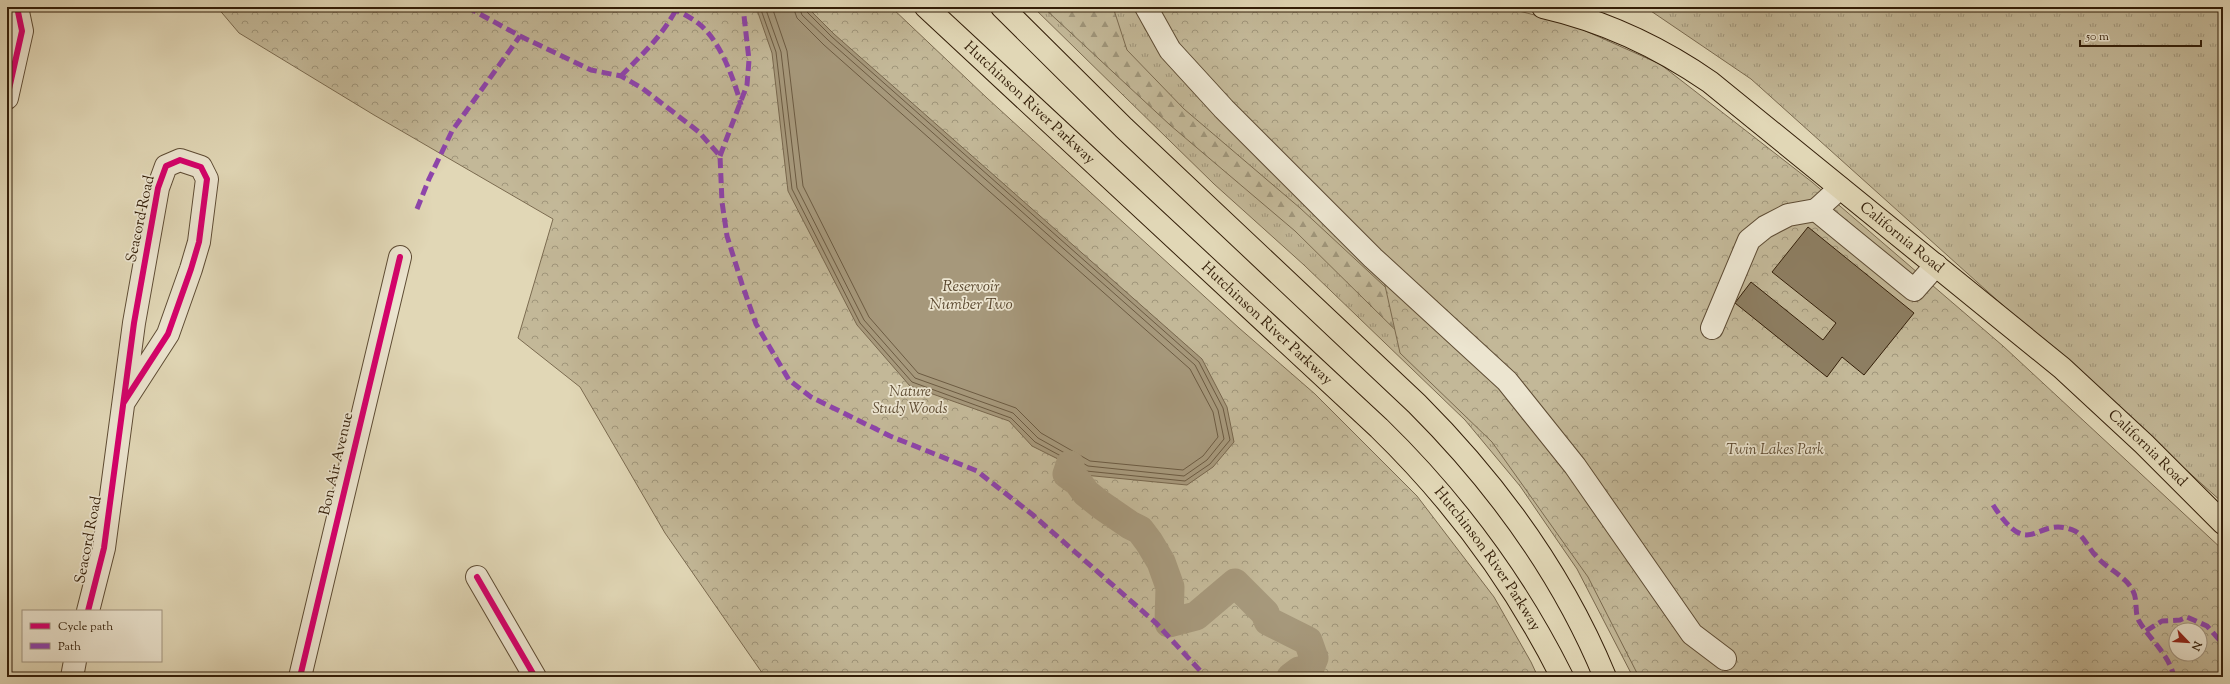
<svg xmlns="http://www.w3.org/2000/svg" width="2230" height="684" font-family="'Sorts Mill Goudy',serif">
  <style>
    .grass { fill: url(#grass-tufts); stroke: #7b6b50 }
    .forest { fill: url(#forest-firs); stroke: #7b6b50 }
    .park { fill: url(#park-crowns); stroke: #7b6b50; fill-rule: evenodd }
    .water { fill: #a6987b; stroke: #78674d }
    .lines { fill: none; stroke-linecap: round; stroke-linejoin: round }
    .shore { stroke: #6c5b42; stroke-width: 1 }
    .river { stroke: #a6987b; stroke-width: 29 }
    .building { fill: #8d7e62; stroke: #331e08 }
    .minor-casing { stroke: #5e4c34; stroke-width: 24 }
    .major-casing { stroke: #331e08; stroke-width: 24 }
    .highway-casing { stroke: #331e08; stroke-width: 24 }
    .minor { stroke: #ece5d0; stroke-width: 22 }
    .major { stroke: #e1d7b6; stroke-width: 22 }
    .highway { stroke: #e1d7b6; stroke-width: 22 }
    .quiet { stroke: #8e44ad; stroke-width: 5; stroke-dasharray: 10 5; stroke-linecap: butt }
    .cycleway-casing { stroke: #ece5d0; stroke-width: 8 }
    .cycleway { stroke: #d6006c; stroke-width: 6 }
    .labels { text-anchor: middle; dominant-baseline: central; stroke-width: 3.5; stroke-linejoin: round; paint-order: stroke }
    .street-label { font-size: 15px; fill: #331e08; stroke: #ece5d0 }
    .park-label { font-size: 15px; font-style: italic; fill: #5e4c33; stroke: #ece5d0 }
    .water-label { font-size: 16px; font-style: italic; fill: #5b4930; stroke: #ece5d0 }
  </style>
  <defs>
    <pattern id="grass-tufts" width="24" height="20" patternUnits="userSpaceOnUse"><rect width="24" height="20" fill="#c3b898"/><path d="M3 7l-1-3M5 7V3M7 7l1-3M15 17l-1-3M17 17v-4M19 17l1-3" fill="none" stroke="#9f957a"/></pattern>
    <pattern id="forest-firs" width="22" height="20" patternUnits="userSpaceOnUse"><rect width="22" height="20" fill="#c3b898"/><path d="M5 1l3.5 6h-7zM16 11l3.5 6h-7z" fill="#9f957a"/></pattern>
    <pattern id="park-crowns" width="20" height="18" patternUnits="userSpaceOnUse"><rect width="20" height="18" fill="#c3b898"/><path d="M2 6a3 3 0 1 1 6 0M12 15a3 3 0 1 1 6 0" fill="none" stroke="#9f957a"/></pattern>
  </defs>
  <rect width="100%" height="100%" fill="#e1d7b6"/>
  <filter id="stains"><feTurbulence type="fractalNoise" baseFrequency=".005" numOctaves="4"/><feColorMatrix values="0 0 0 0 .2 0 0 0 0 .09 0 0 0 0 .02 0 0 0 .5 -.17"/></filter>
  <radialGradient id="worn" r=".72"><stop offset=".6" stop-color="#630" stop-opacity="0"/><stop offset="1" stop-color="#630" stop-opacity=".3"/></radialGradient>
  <!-- grass -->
  <g class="grass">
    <path d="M1033 7H1136L1145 29 1168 62 1415 303 1722 677H1633L1577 569 1520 486 1465 420 1304 265 1214 184Z"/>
    <path d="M1645 7H2223V503L1751 79Z"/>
  </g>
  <!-- forest -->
  <path class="forest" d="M1043 7H1113L1127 50 1184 109 1300 208 1493 387 1440 374 1295 231 1170 125Z"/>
  <!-- park -->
  <g class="park">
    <path d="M217 7H891L987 98 1239 328 1315 394 1417 496 1494 597 1531 662 1538 677H765L665 533 580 387 518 338 553 219 374 115 239 33Z"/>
    <path d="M1159 7H1491L1519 11 1570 24 1660 64 1812 182 2003 346 2223 550V677H1639L1588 577 1492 442 1400 353 1378 254 1199 69 1167 27ZM2176 630H2200V654H2176Z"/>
  </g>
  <!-- water -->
  <path class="water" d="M756 7H807L834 34 1202 359 1227 407 1234 442 1213 467 1187 485 1084 475 1070 465 1032 446 1009 421 910 386 857 325 788 191 772 53Z"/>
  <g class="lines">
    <!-- shore -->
    <g class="shore">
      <path d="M760 7 776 52 792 189 860 323 912 382 1011 418 1035 442 1072 462 1086 471 1185 481 1210 464 1230 440 1223 408 1199 362 832 37 806 11 804 7"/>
      <path d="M765 7 781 52 797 188 864 320 915 378 1013 413 1038 438 1088 466 1184 476 1207 460 1224 439 1218 410 1195 365 828 40 802 15 799 7"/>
      <path d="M772 7 787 51 803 186 869 317 918 373 1016 408 1041 433 1090 461 1183 470 1203 456 1218 437 1213 412 1190 369 824 45 797 18 793 7"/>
    </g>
    <!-- river -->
    <path class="river" d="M1070 465 1067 474 1078 482 1086 493 1101 505 1130 525 1140 530 1149 542 1161 562 1170 587 1169 623 1196 616 1235 583 1265 613 1268 621 1308 641 1314 658 1309 670 1299 671 1291 677"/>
  </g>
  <!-- building -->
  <path class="building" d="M1808 227 1914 313 1864 375 1842 357 1827 377 1735 303 1751 282 1823 340 1836 323 1772 272Z"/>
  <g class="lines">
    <defs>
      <g id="minor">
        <path d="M1146 7 1170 50 1224 109 1373 258 1507 381 1575 466 1692 634 1725 659"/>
        <path d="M7 98 22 31 17 7"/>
        <path d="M1840 188 1816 210 1914 290 1936 265"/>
        <path d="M1712 328 1749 240 1765 227 1788 215 1816 210"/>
        <path d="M477 577 535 677"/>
        <path d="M88 611 104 548 134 323 158 188 166 166 180 160 201 167 207 179 199 242 191 269 168 334 124 402"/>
        <path d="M72 677 75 661"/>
        <path d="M300 677 400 257"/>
      </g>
      <g id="major">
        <path id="s1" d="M1543 7C1604 21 1658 46 1710 82L2062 368 2144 444 2223 523"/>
      </g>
      <g id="highway">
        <path id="s2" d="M926 7 1379 428C1454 501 1515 583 1562 677"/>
        <path d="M1002 7 1124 128 1417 404C1495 482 1563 575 1605 677"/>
      </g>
    </defs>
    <!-- minor casing -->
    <use href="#minor" class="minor-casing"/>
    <!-- major casing -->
    <use href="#major" class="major-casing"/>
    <!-- highway casing -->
    <use href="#highway" class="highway-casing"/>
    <!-- minor -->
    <use href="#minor" class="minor"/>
    <!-- major -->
    <use href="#major" class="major"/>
    <!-- highway -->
    <use href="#highway" class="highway"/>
    <!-- quiet -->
    <g class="quiet">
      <path d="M467 7 520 36 591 70 621 76 642 88 699 132 720 156 722 202 727 236 742 284 756 324 789 380 811 397 890 436 977 471 1033 515 1156 623 1206 677"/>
      <path d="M671 7C680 12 690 17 698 23 720 40 734 79 741 105"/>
      <path d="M621 76C644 52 659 40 676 10"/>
      <path d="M720 156 747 85 749 60 743 7"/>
      <path d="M417 209 429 179 452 131 520 36"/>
      <path d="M1993 505C2032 565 2035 513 2075 531 2084 536 2089 549 2096 556 2107 569 2126 576 2133 591 2138 600 2134 612 2139 621 2150 640 2169 654 2174 677"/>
      <path d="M2146 631 2162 621 2180 620 2187 617 2207 626 2223 644"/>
    </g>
    <defs>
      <g id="cycleway">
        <path d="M7 98 22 31 17 7"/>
        <path d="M477 577 535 677"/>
        <path d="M88 611 104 548 134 323 158 188 166 166 180 160 201 167 207 179 199 242 191 269 168 334 124 402"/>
        <path d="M300 677 400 257"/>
      </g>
    </defs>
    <!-- cycleway casing -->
    <use href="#cycleway" class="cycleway-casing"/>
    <!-- cycleway -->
    <use href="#cycleway" class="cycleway"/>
  </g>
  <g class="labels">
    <!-- street labels -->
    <g class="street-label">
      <text stroke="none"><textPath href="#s2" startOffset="141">Hutchinson River Parkway</textPath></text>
      <text transform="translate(141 219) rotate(-78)">Seacord Road</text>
      <text stroke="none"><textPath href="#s1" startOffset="431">California Road</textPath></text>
      <text stroke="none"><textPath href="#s2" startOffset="465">Hutchinson River Parkway</textPath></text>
      <text stroke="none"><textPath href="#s1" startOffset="755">California Road</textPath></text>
      <text transform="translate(337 464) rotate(-77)">Bon Air Avenue</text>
      <text transform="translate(89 540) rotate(-79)">Seacord Road</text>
      <text stroke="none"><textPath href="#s2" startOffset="789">Hutchinson River Parkway</textPath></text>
    </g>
    <!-- park labels -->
    <g class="park-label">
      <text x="910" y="392">Nature<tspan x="910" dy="17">Study Woods</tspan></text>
      <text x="1775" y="450">Twin Lakes Park</text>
    </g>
    <!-- water labels -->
    <g class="water-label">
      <text x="971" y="287">Reservoir<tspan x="971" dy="18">Number Two</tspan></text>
    </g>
  </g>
  <!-- margin -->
  <rect width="2230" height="684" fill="none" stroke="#e1d7b6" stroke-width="24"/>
  <rect x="8" y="8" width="2214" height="668" fill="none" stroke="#331e08" stroke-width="2"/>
  <rect x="12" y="12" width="2206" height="660" fill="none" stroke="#331e08"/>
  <!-- legend -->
  <rect x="22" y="610" width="140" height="52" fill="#ece5d0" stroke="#a29580"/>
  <rect x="30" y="623" width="20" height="6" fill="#d6006c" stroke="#a29580"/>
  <text x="58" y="630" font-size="12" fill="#331e08">Cycle path</text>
  <rect x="30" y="643" width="20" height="6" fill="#8e44ad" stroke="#a29580"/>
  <text x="58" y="650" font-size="12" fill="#331e08">Path</text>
  <!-- north arrow -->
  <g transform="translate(2188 642) rotate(115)"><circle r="19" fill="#ece5d0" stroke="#a29580"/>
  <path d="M0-3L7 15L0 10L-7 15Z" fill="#8f2418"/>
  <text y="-6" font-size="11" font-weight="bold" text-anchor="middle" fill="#331e08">N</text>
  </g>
  <!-- scale -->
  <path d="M2080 40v6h121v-6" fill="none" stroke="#331e08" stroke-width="2"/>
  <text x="2086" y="40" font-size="12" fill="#331e08" stroke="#ece5d0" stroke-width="3" paint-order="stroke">50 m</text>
  <rect width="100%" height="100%" filter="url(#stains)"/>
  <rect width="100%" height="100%" fill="url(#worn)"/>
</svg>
